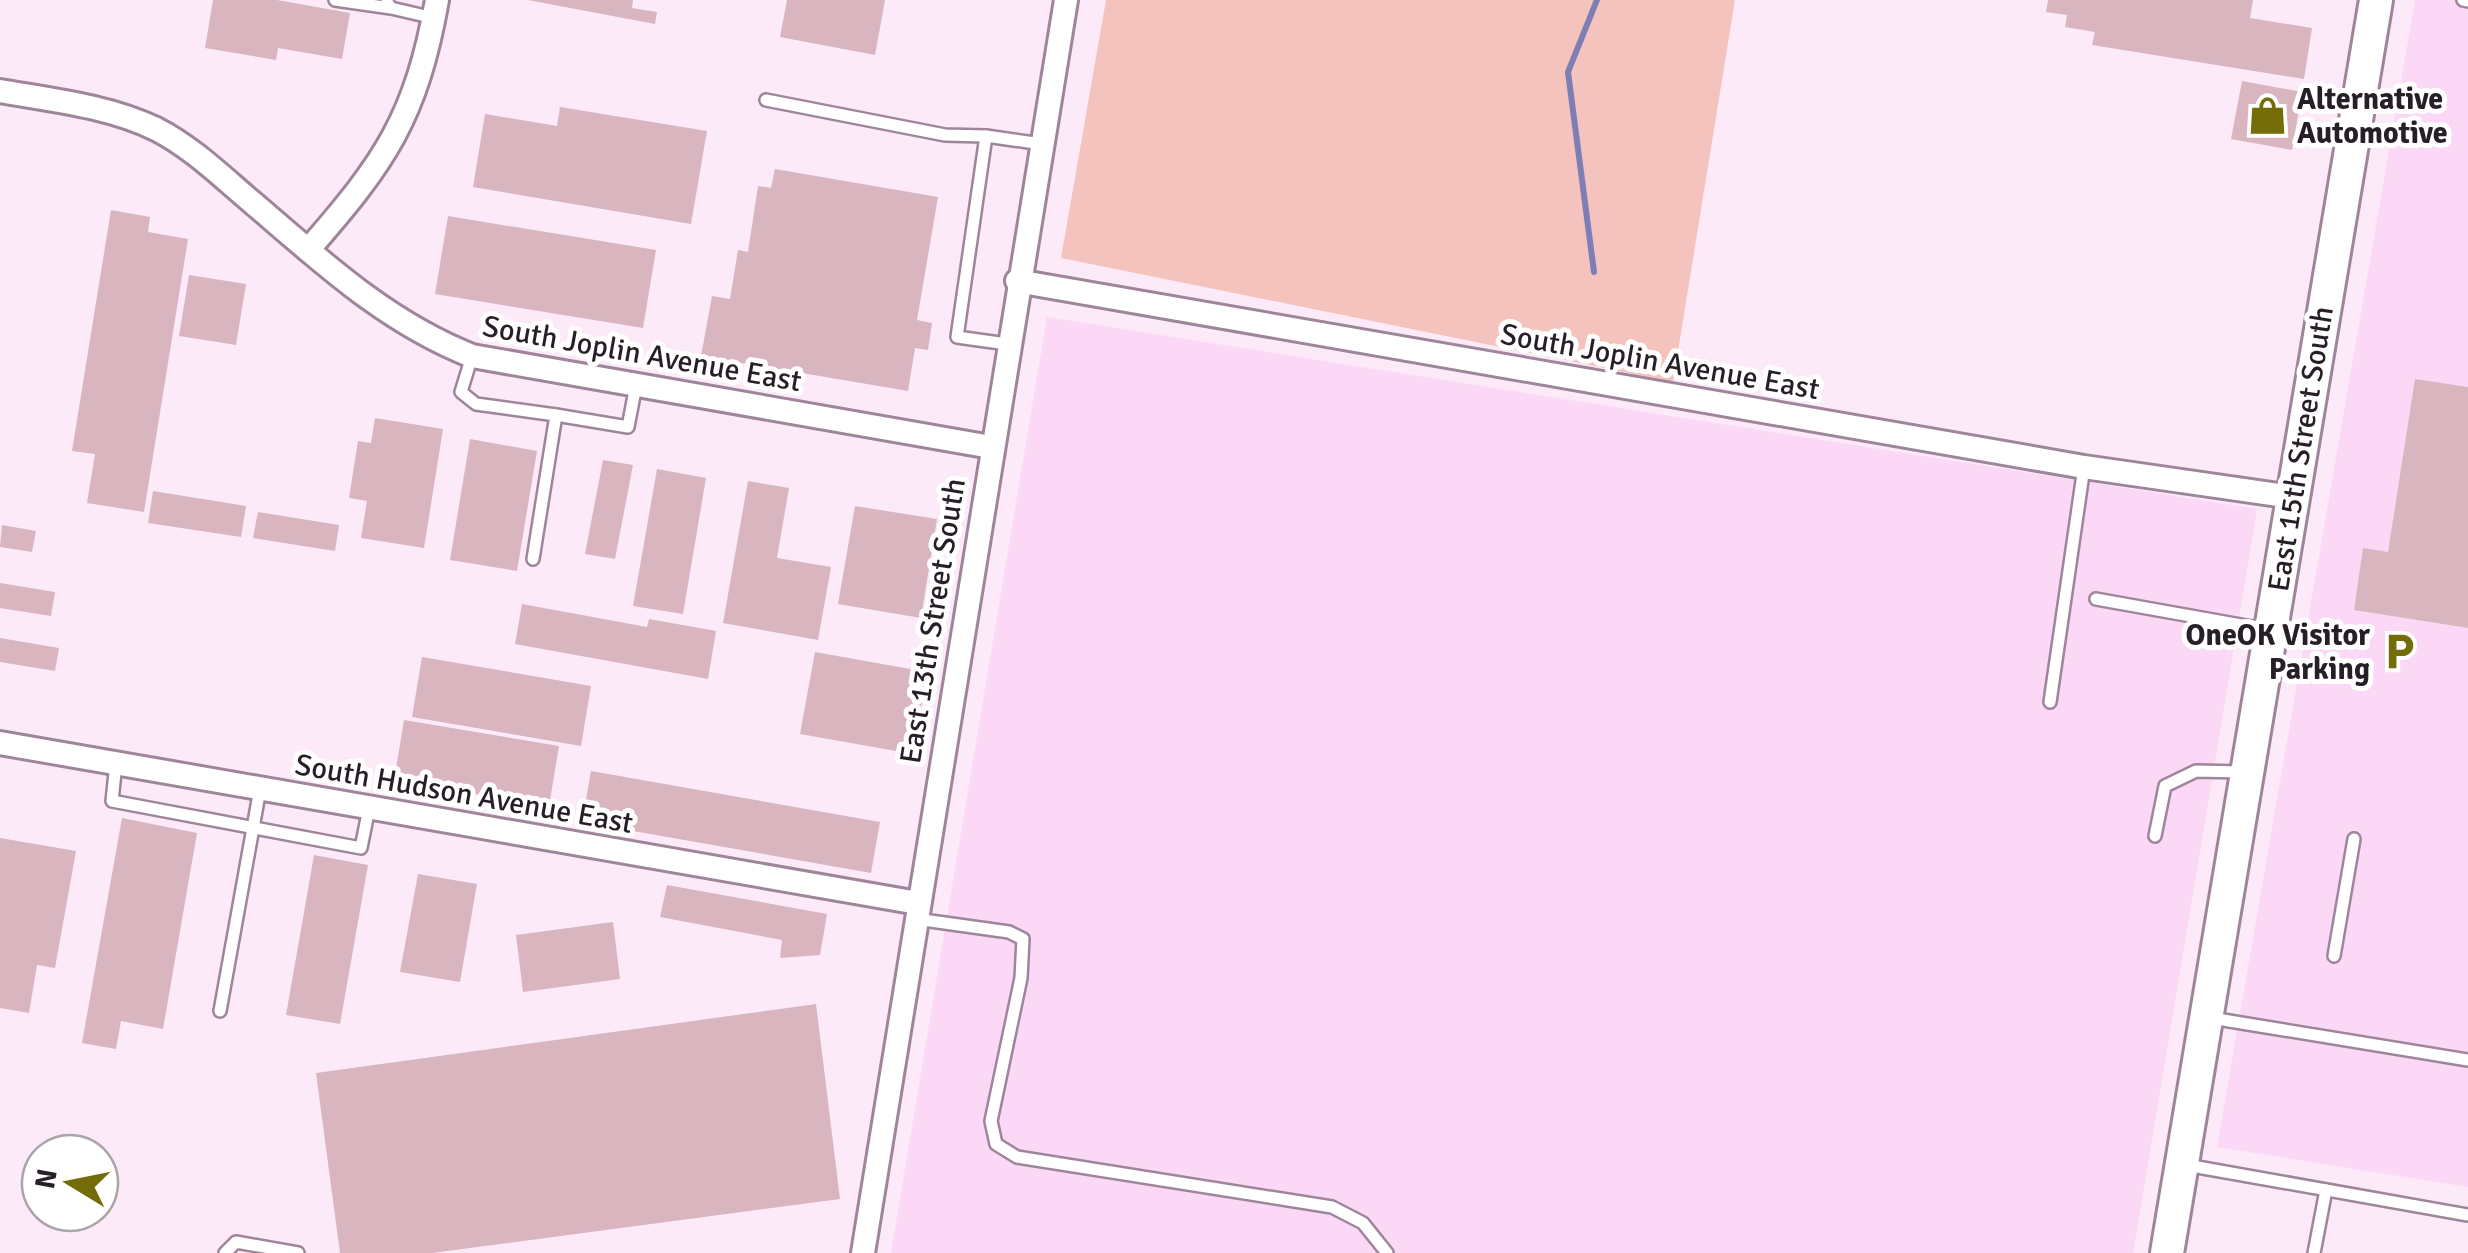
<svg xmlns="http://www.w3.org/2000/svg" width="2468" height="1253" font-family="Signika,sans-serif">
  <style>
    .built { fill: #fbd8f5 }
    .green { fill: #f5c3be }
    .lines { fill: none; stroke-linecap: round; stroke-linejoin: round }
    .stream { stroke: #7d7fb4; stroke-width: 6 }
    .building { fill: #d9b5bf }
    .service-casing { stroke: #9f859b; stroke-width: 16 }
    .minor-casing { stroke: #9f859b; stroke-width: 28 }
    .secondary-casing { stroke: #9f859b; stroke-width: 38 }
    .service { stroke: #fff; stroke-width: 11 }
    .minor { stroke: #fff; stroke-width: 22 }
    .secondary { stroke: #fff; stroke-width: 32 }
    .labels { text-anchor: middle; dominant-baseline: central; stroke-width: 10; stroke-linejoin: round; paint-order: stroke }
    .poi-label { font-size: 30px; font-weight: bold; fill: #281e27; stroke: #fff; text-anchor: start }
    .street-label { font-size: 30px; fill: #281e27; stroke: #fff }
  </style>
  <rect width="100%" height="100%" fill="#fceaf9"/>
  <!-- built -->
  <g class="built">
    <path d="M2415 0H2468V1187L2217 1147Z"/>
    <path d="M1047 317 2257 509 2133 1253H891Z"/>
  </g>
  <!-- green -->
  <path class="green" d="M1106 0H1735L1673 382 1061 258Z"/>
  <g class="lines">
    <!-- stream -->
    <path class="stream" d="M1594 272 1568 72 1597 0"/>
  </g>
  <!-- building -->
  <g class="building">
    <path d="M213 0H277L350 13 342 59 278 48 276 60 205 48Z"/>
    <path d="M528 0H633L632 8 657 12 655 24Z"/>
    <path d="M787 0H885L875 55 780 37Z"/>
    <path d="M2048 0H2253L2250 18 2312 28 2304 79 2092 45 2095 32 2065 27 2067 15 2046 12Z"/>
    <path d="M2242 81 2302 92 2292 150 2231 139Z"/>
    <path d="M560 107 707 131 691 224 473 187 485 114 557 126Z"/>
    <path d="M775 169 938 197 917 320 932 323 928 350 915 348 908 391 701 356 712 296 730 299 738 250 748 252 758 186 771 188Z"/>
    <path d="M111 210 150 217 148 232 188 239 144 512 87 503 95 454 72 451Z"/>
    <path d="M448 216 656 250 643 328 435 294Z"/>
    <path d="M189 275 246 284 236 345 179 336Z"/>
    <path d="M2415 379 2468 387V628L2354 610 2363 548 2388 552Z"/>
    <path d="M375 418 443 429 424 548 361 538 367 501 349 498 358 441 371 443Z"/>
    <path d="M470 439 537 451 517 571 450 560Z"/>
    <path d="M603 460 633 465 615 559 585 554Z"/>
    <path d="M657 469 706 478 683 614 633 606Z"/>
    <path d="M748 481 789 488 777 558 831 567 818 640 723 623Z"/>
    <path d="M153 491 246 506 241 537 148 523Z"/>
    <path d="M855 506 937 519 921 618 838 604Z"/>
    <path d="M258 512 339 525 335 551 253 538Z"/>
    <path d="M2 525 36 531 32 552 0 547Z"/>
    <path d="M0 583 55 592 51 616 0 608Z"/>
    <path d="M522 604 647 627 649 619 716 631 708 679 515 644Z"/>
    <path d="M0 638 59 648 55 671 0 662Z"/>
    <path d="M815 652 927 672 913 754 800 734Z"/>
    <path d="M422 657 591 686 581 746 412 717Z"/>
    <path d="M404 720 559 746 549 806 394 781Z"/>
    <path d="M591 771 880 822 871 873 582 822Z"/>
    <path d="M122 818 197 833 163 1029 121 1021 116 1049 82 1043Z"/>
    <path d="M0 838 76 851 55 968 37 965 29 1013 0 1008Z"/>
    <path d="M314 855 368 865 340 1024 286 1015Z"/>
    <path d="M418 874 477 884 460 982 400 972Z"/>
    <path d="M667 885 827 914 820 955 780 958 782 940 660 917Z"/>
    <path d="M613 922 620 979 523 992 516 935Z"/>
    <path d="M816 1004 840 1199 432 1253H340L316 1073Z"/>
  </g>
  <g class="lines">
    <defs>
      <g id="service">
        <path d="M335 0 391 8"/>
        <path d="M2463 0 2468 1"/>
        <path d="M387 2 391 8 434 18"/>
        <path d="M766 100 945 135 986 136"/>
        <path d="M1007 344 957 337 986 136 1042 144"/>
        <path d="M472 356 461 392 476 404 556 415 533 559"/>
        <path d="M556 415 628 427 636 385"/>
        <path d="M2096 599 2269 630"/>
        <path d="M2050 702 2084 467"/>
        <path d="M116 763 112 801 361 848 369 808"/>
        <path d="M2155 836 2165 786 2196 771 2243 772"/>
        <path d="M916 919 1009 932 1023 939 1021 978 991 1121 996 1144 1017 1157 1332 1207 1363 1223 1387 1253"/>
        <path d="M2334 956 2354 839"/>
        <path d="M220 1011 260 789"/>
        <path d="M2211 1018 2468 1060"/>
        <path d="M2186 1165 2468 1215"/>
        <path d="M225 1253 236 1242 298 1253"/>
        <path d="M2314 1253 2326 1190"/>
      </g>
      <g id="minor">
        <path d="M0 91C52 100 108 106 156 129 193 148 222 177 253 203 323 263 386 322 472 356L991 447"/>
        <path d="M308 250C385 162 416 118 437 0"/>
        <path d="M1017 281 2084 467 2293 497"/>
        <path d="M0 743 918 903"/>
        <path d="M863 1253 1066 0"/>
      </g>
      <path id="secondary" d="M2167 1253 2376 0"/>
    </defs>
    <!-- service casing -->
    <use href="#service" class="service-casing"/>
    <!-- minor casing -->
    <use href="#minor" class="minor-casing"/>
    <!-- secondary casing -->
    <use href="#secondary" class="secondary-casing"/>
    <!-- service -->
    <use href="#service" class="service"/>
    <!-- minor -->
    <use href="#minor" class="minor"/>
    <!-- secondary -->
    <use href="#secondary" class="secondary"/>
  </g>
  <!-- icons -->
  <defs>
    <symbol id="shop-bare" viewBox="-9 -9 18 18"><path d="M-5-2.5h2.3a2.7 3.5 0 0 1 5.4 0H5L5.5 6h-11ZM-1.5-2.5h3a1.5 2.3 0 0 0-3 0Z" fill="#746c08" stroke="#fff" stroke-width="2.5" paint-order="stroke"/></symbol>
    <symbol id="parking-bare" viewBox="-9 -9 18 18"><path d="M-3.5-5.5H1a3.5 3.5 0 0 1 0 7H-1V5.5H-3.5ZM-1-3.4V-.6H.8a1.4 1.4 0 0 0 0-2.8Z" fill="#746c08" stroke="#fff" stroke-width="2.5" paint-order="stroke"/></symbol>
  </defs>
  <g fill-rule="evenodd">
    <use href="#shop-bare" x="2240" y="88" width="55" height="55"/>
    <use href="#parking-bare" x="2372" y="624" width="55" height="55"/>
  </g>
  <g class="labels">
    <!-- poi labels -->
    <g class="poi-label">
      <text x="2297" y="99">Alternative<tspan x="2297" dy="34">Automotive</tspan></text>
      <text x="2370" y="635" text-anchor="end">OneOK Visitor<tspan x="2370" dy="34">Parking</tspan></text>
    </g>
    <!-- street labels -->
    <g class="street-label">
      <text transform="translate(642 354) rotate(10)">South Joplin Avenue East</text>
      <text transform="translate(1660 362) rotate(10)">South Joplin Avenue East</text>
      <text transform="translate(2301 449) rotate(-81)">East 15th Street South</text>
      <text transform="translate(933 621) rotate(-81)">East 13th Street South</text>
      <text transform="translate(464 794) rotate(10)">South Hudson Avenue East</text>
    </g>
  </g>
  <!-- north arrow -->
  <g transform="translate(70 1183) rotate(280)"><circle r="48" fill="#ffffff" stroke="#a9a5a9" stroke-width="2.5"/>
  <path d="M0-8L18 38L0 25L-18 38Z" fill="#746c08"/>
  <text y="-15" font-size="28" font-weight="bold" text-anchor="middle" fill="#281e27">N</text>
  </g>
</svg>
